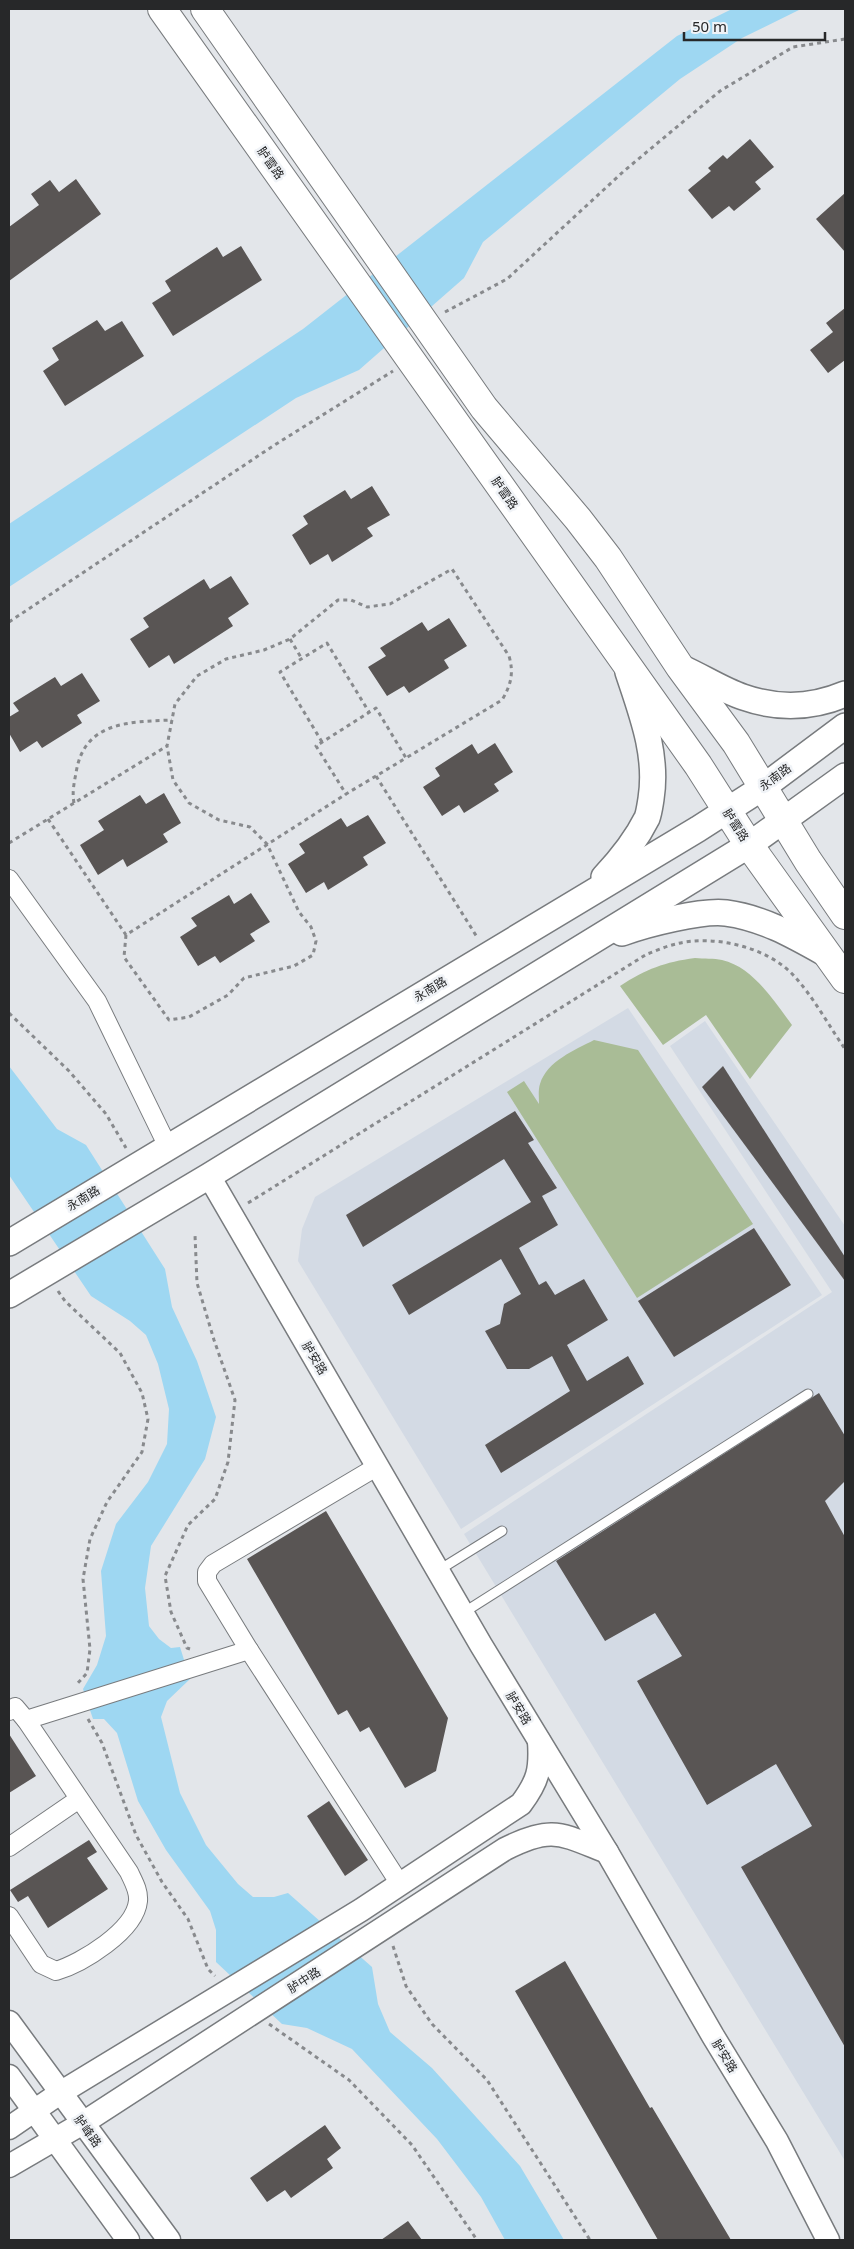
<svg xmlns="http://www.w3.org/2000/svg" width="854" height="2249" font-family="'Noto Sans','Noto Sans SC',sans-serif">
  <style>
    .built { fill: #d3dae4 }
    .green { fill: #a9bc96 }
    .water { fill: #9ed7f2 }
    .building { fill: #595554 }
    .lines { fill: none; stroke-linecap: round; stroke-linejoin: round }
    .service-casing { stroke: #787b7e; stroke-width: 11 }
    .minor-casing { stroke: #787b7e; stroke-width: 20 }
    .tertiary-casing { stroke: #787b7e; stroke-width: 25 }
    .secondary-casing { stroke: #787b7e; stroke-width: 28 }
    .primary-casing { stroke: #787b7e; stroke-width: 30 }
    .path { stroke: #888a8d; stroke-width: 3; stroke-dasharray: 4 4; stroke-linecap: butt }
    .service { stroke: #fff; stroke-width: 9 }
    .minor { stroke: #fff; stroke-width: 18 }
    .tertiary { stroke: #fff; stroke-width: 22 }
    .secondary { stroke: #fff; stroke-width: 25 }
    .primary { stroke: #fff; stroke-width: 28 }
    .labels { text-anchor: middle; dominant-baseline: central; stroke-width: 5; stroke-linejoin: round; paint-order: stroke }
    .street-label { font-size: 12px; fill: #272829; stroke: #f0f3f7 }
  </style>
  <rect width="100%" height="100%" fill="#e3e6ea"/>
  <!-- built -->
  <g class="built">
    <path d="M628 1008 822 1295 461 1529 298 1261 302 1229 315 1197Z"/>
    <path d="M705 1021 845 1226V2161L464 1534 832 1292 670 1046Z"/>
  </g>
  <!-- green -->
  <g class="green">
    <path d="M695 958C704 959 714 958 722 960 753 967 774 1001 792 1025L750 1079 706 1015 663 1045 620 986C646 969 665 962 695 958Z"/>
    <path d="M594 1040 638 1050 753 1224 637 1298 507 1092 524 1081 539 1104C539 1098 538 1090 540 1084 547 1061 575 1050 594 1040Z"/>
  </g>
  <!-- water -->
  <g class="water">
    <path d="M732 9H801L742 38 680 79 483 242 464 278 359 370 296 398 9 587V524L303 329 677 36Z"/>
    <path d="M9 1066 57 1129 86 1145 165 1269 172 1307 197 1361 216 1417 205 1459 151 1546 145 1588 149 1626 159 1639 171 1648 180 1647 190 1679 167 1701 161 1717 180 1793 206 1845 238 1884 253 1897H274L288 1893 372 1967 378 2004 390 2032 432 2068 520 2166 564 2240H505L481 2197 437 2139 352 2049 307 2028 282 2024 216 1962V1930L210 1911 166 1850 138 1801 117 1733 104 1719H93L83 1689 97 1665 106 1636 101 1571 116 1524 148 1482 167 1444 169 1409 158 1364 146 1335 130 1321 91 1296 9 1175Z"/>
  </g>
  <!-- building -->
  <g class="building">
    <path d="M750 139 774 167 755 182 761 189 734 211 729 206 712 219 688 190 711 171 708 168 723 155 727 159Z"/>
    <path d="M76 179 101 214 9 281V227L39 205 31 194 50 180 59 192Z"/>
    <path d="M845 193V252L816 219Z"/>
    <path d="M241 246 262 280 173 336 152 303 171 291 165 281 217 247 223 257Z"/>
    <path d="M845 308V360L828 373 810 350 833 332 826 323Z"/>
    <path d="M97 320 105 331 122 321 144 356 65 406 43 371 59 360 52 348Z"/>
    <path d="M372 486 390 515 367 528 373 536 332 562 328 554 310 565 292 535 308 524 303 516 345 490 351 499Z"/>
    <path d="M231 576 249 604 228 618 233 626 174 664 169 655 149 668 130 639 149 627 143 618 204 579 210 589Z"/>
    <path d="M449 618 467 646 444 660 449 668 409 693 404 686 387 696 368 667 386 656 380 648 422 622 428 631Z"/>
    <path d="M82 673 100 701 77 715 82 723 42 748 37 741 20 752 9 733V717L19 711 13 703 55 677 61 686Z"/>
    <path d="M495 743 513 772 494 784 499 791 464 813 459 805 442 816 423 787 440 776 435 768 472 744 478 754Z"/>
    <path d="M164 793 181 823 163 834 168 842 127 867 123 859 98 875 80 845 104 830 98 821 140 795 146 804Z"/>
    <path d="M368 815 386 843 363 857 368 865 328 890 324 882 306 893 288 864 305 853 299 844 341 818 347 827Z"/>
    <path d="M251 893 270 922 250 934 255 941 220 963 215 956 198 966 180 937 197 926 191 918 229 895 234 904Z"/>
    <path d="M723 1066 845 1257V1281L702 1087Z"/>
    <path d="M515 1111 534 1140 528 1143 557 1188 542 1196 558 1225 519 1248 539 1285 546 1281 555 1295 584 1279 608 1320 567 1345 587 1381 628 1356 644 1384 501 1473 485 1445 570 1391 552 1356 529 1369H507L485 1331 500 1324 504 1304 521 1294 501 1259 409 1315 392 1285 531 1202 504 1159 363 1247 346 1215Z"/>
    <path d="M754 1228 791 1285 674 1357 638 1301Z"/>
    <path d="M819 1393 845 1436V1481L825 1501 845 1537V2047L741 1867 812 1826 776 1764 707 1805 637 1681 682 1656 655 1613 605 1641 556 1561Z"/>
    <path d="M326 1511 448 1718 436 1771 405 1788 369 1727 360 1732 347 1710 338 1715 247 1559Z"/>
    <path d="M9 1734 36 1776 9 1793Z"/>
    <path d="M329 1801 368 1860 345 1876 307 1816Z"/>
    <path d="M89 1840 97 1852 87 1858 108 1889 48 1928 28 1896 18 1902 10 1890Z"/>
    <path d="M565 1961 650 2108 652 2107 731 2240H658L515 1991Z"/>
    <path d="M325 2125 341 2148 327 2159 333 2168 291 2198 285 2190 267 2202 250 2178Z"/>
    <path d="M408 2221 422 2240H381Z"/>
  </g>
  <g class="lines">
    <defs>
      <g id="service">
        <path d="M439 1570 502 1531"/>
        <path d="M463 1613 808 1394"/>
      </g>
      <g id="minor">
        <path d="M9 879 97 1001 168 1147"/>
        <path d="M249 1650 400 1884"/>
        <path d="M9 1711 15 1707 26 1720 249 1650 207 1581V1572L213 1564 378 1466"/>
        <path d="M9 1847 79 1799"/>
        <path d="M9 1916 41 1964 56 1971C82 1963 135 1931 138 1901 139 1890 133 1881 129 1872L26 1720"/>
      </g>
      <g id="tertiary">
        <path d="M209 1176 481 1645 607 1852 713 2036 777 2141 828 2240"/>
        <path d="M9 2022 169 2240"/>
        <path d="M9 2076 128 2240"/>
        <path d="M9 2128 60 2093 361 1910 521 1804C538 1781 541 1770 539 1741"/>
        <path d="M9 2166 83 2123 505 1849C552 1825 561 1834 607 1852"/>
      </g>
      <g id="secondary">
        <path d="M680 667C701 676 722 690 743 697 777 709 812 708 845 694"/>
        <path d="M604 877C621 859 636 840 647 818 649 813 650 805 651 799 658 755 642 714 628 672"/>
        <path d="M622 933C646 924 702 910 726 913 764 918 796 937 828 955"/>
        <path d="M9 1243 698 829 762 788 845 726"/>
        <path d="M9 1295 209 1176 749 845 845 776"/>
      </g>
      <g id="primary">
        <path d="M162 9 698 765 749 845 845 979"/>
        <path d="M205 9 484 408 578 519 608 558 680 667 736 743 808 861 845 915"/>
      </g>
    </defs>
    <!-- service casing -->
    <use href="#service" class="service-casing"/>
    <!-- minor casing -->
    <use href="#minor" class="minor-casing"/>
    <!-- tertiary casing -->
    <use href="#tertiary" class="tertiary-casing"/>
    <!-- secondary casing -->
    <use href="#secondary" class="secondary-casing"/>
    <!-- primary casing -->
    <use href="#primary" class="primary-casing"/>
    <!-- path -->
    <g class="path">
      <path d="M445 312 507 279 624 171 720 91 793 47 845 39"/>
      <path d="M9 622 273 446 393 371"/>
      <path d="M290 639 302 659"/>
      <path d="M322 742 280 672 327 643 369 712"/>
      <path d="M376 776 346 794 316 746 376 708 406 758 376 776 477 937"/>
      <path d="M74 803C72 793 74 783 76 773 84 721 129 722 172 720"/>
      <path d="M48 819 126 935 346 794"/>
      <path d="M9 843 167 746"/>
      <path d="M126 935 124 957 169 1020 189 1017 228 995 244 978 294 966 313 955 316 941 311 927 299 912 267 844 250 827 219 820 189 803 173 780 167 746 175 704 197 676 226 659 264 650 290 639 338 600H351L367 607 390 604 452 569 509 656C514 673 511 685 502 700L406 758"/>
      <path d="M9 1013 69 1071 106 1114 126 1148"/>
      <path d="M248 1203 647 954C656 951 666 946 676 944 713 934 769 947 795 977 814 998 829 1026 845 1049"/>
      <path d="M58 1291 65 1301 120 1353 142 1393 148 1419 142 1452 107 1502 90 1539 83 1579 90 1649 87 1673 77 1684"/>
      <path d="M190 1649 187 1648 171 1612 165 1576 188 1525 215 1499 228 1462 235 1400 214 1340 197 1283 195 1235"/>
      <path d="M88 1719 102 1743 136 1835 162 1882 188 1919 208 1969 215 1976"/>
      <path d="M393 1946 406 1986 432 2024 487 2080 590 2240"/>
      <path d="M269 2024 349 2080 412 2145 477 2240"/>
    </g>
    <!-- service -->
    <use href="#service" class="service"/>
    <!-- minor -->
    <use href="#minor" class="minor"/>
    <!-- tertiary -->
    <use href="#tertiary" class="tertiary"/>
    <!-- secondary -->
    <use href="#secondary" class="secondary"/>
    <!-- primary -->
    <use href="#primary" class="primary"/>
  </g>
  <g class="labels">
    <!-- street labels -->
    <g class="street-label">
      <text transform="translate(271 163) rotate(55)">胪雷路</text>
      <text transform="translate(505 493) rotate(55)">胪雷路</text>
      <text transform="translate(775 777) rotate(-36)">永南路</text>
      <text transform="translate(736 825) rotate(57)">胪雷路</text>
      <text transform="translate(430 989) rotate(-31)">永南路</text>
      <text transform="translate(83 1198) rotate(-31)">永南路</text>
      <text transform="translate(315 1358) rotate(59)">胪安路</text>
      <text transform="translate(519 1708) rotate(59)">胪安路</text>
      <text transform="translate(304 1980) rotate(-33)">胪中路</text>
      <text transform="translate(725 2056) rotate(58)">胪安路</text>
      <text transform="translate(88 2131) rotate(54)">胪峰路</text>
    </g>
  </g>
  <!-- border -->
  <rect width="854" height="2249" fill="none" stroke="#272829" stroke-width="20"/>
  <!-- scale -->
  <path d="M684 32v8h141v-8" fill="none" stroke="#272829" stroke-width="2.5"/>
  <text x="692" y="32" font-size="15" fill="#272829" stroke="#f0f3f7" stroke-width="4" paint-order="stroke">50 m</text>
</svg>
